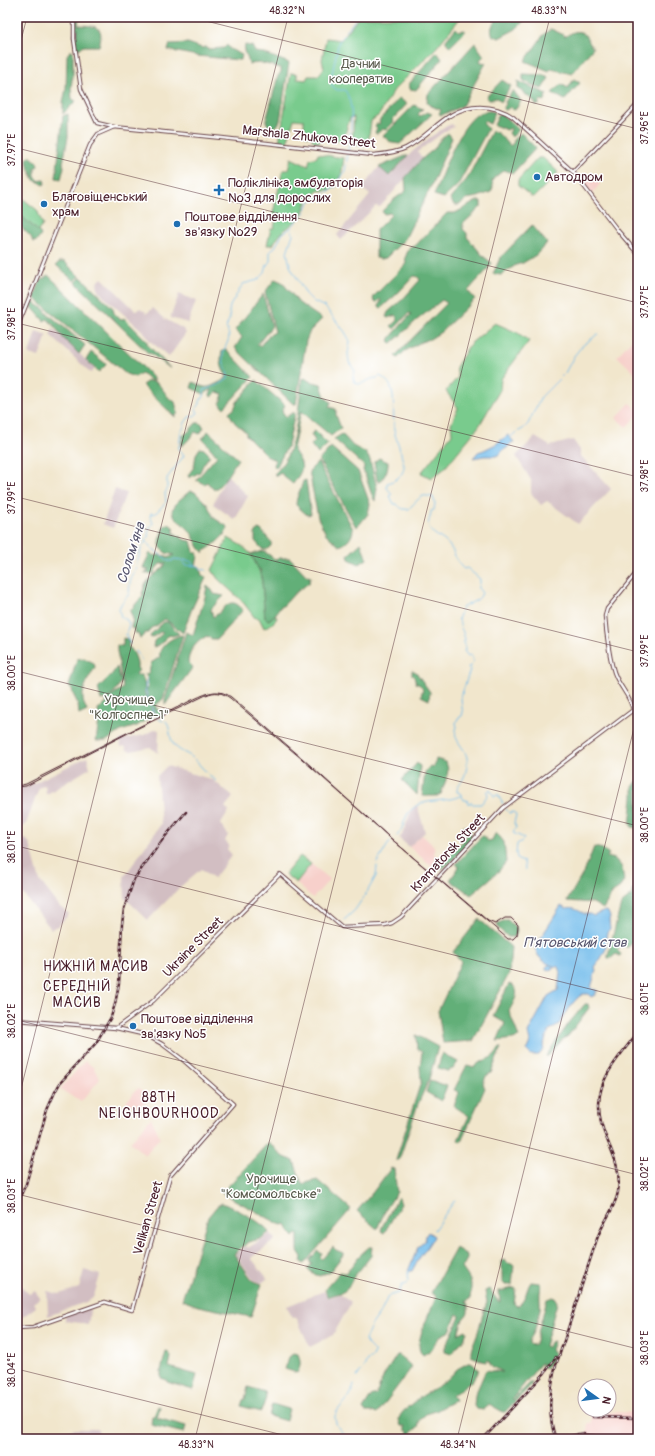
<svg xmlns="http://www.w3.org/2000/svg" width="655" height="1456" font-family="Pangolin,sans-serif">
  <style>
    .built { fill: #f7d0cb }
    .industrial { fill: #d2bec2 }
    .green { fill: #79cb8d; stroke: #62755c }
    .forest { fill: #62af78; stroke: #566752 }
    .water { fill: #72bceb; stroke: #5e6e8b }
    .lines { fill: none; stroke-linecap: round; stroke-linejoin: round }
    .stream { stroke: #72bceb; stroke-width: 1 }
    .secondary-casing { stroke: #633d43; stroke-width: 4.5 }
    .secondary { stroke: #fff; stroke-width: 2.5 }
    .tram { stroke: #4a1f2b; stroke-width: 1 }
    .rail-casing { stroke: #4a1f2b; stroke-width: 2.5 }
    .rail { stroke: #fff; stroke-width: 1; stroke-dasharray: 3; stroke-linecap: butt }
    .ticks { fill: none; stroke: #4a1f2b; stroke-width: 1; stroke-opacity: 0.45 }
    .poi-dot { fill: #1f6fb2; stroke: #fff; stroke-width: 1.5 }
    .labels { text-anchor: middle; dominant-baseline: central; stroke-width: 3; stroke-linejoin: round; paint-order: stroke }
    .park-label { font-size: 13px; fill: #5a5b4d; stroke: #fff }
    .street-label { font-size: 13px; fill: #4a1f2b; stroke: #fff }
    .poi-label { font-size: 13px; fill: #4a1f2b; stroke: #fff; text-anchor: start }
    .water-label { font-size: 14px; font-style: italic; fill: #58566e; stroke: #fff }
    .neighbourhood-label { font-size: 14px; letter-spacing: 1px; fill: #4a1f2b; stroke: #fff }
    .neatline { fill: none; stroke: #4a1f2b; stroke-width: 1.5 }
    .ticks-label { font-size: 10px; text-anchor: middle; fill: #4a1f2b }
  </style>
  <rect width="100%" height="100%" fill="#fff"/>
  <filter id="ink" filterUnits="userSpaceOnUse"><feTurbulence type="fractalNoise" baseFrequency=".025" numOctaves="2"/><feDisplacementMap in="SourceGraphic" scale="8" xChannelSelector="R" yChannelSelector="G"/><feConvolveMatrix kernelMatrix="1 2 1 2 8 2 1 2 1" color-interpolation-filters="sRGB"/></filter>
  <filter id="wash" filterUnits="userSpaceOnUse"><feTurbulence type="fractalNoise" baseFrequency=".012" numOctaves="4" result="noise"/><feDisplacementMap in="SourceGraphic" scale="16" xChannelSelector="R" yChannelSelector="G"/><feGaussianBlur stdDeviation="0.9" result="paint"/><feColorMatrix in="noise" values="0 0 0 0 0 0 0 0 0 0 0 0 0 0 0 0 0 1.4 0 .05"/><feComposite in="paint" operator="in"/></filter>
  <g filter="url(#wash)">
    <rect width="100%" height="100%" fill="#f1e6cc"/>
    <!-- built -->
    <g class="built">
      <path d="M592 175 600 184 592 194 582 182Z"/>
      <path d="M638 333V374L637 375 617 356Z"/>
      <path d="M630 403 638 411V415L626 427 616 418Z"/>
      <path d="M422 835 434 846 435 862 432 866 409 847Z"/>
      <path d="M311 864 330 879 313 898 296 883Z"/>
      <path d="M85 1061 93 1067 100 1079 81 1102 60 1089Z"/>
      <path d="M139 1088 142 1091 140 1095 142 1097 143 1096 148 1099 145 1102H144L139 1110 135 1107 136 1105 134 1103 130 1106 126 1102 134 1093 133 1092Z"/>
      <path d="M151 1118 160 1137 145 1155 130 1142Z"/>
      <path d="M592 1411 638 1413V1439H587L588 1423H592Z"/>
    </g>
    <!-- industrial -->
    <g class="industrial">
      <path d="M452 124 454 127 445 131 417 152 423 158 380 207 376 206 341 240 337 235 370 195 362 188 379 167 390 176 412 152 429 138 447 126Z"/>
      <path d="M102 278 136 311 140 308 147 313 153 308 165 319 183 329 186 333 169 357 149 340 145 333 103 296 98 289 97 283Z"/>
      <path d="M179 294 196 301 188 323 170 318Z"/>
      <path d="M53 328 95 369 91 373 50 335Z"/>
      <path d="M36 331 47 335 39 357 29 354Z"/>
      <path d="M535 437 550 446 573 440 580 450V455L611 489 578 524 547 501 541 505 531 493V480L516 456Z"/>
      <path d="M227 475 248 496 235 520 213 504Z"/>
      <path d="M115 489 126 493 113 528 103 524Z"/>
      <path d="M155 729 159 730 158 753 150 747 131 751 127 750 125 746 121 747 120 740 144 735Z"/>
      <path d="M87 757 90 768 47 794H46L45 785 39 788 26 824 17 830V787H26Z"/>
      <path d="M167 766 213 780 233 797 225 807 229 811 221 824 228 835 225 841 229 845 227 849 232 855 214 878 201 869 180 887 148 920 125 898 124 877 161 824 157 776Z"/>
      <path d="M417 805 425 832 409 847 399 838 402 835 411 811Z"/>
      <path d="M26 839 30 844 40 881 60 907 69 914 59 925 51 929 24 895 17 889V841Z"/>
      <path d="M271 1233 275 1240 251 1258 268 1279 261 1283 254 1280 235 1254 246 1246 248 1248Z"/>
      <path d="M84 1270 100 1275 94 1296 86 1302 48 1316 47 1291 59 1294 79 1288Z"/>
      <path d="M17 1284H19L29 1294 35 1291 40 1298 33 1303 36 1307 21 1318 17 1319Z"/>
      <path d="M324 1291 327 1298 340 1294 351 1303 333 1335 310 1347 296 1317 292 1318 287 1306Z"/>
      <path d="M91 1308 88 1324 65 1321V1316Z"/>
      <path d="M76 1429H98L99 1439H29Z"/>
    </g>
    <!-- green -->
    <g class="green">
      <path d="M359 17H461L436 48 394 90 379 115 371 121 368 145H352L354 117 350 118 343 141 321 138 319 143 312 140V136H306V130L304 128V120L294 119 287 143 279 142 291 73 297 74V79L306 80 308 76H318L324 68 322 60 326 38 341 40Z"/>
      <path d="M318 154 344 158 341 177 331 189 317 191 315 195 308 199 302 214 289 227 284 230 276 240 275 241 273 245H267L271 228H274L276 219 272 217 283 170H288L291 158 308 166 310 159 317 157Z"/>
      <path d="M538 158H543L557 171V174L535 196 532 197 518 186V180Z"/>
      <path d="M17 194 37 210 43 225 38 231 17 212Z"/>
      <path d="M495 323 518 333 529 341 501 379 500 390 479 426 444 469 431 478 421 473 452 434 451 424 458 408 446 391 458 377 456 367 470 344Z"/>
      <path d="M228 538 242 546 251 554 259 570 262 582 265 618 269 620 275 615 277 618C274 623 269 626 264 628L259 618H255L242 601 218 579 212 570Z"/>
      <path d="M300 856 311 864 296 883 285 874Z"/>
    </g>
    <!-- forest -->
    <g class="forest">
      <path d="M76 17H79L78 25C96 26 105 25 99 46H84L76 50 74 33 76 32 75 31Z"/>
      <path d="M499 17H528L516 29 499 38 493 36C489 28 493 24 499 17Z"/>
      <path d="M456 28 459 31 465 30V32L450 47 446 42V40Z"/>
      <path d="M551 29 564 35 565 37C568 35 571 33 574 32 586 29 587 41 593 48L572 74 551 69 549 71 525 61 544 34Z"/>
      <path d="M188 43 202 48 206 47 208 49 224 48 227 45 230 49 242 55 241 60H238L197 56 168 50 170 44Z"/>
      <path d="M475 43 484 56 480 60 481 62 486 63 462 106 442 115 439 114 441 110 429 105 427 102 428 94Z"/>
      <path d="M245 45 252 46 255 52 263 53 289 63 280 121 277 126 271 128 267 124 266 121 278 76 281 72V68L262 63 249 64 247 56 244 52Z"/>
      <path d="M70 51H73V73L71 88 72 99 76 101 63 114V102L66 89 67 55Z"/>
      <path d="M437 52 442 59 416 90 410 89 409 84Z"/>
      <path d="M523 74 543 75 549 78 542 89 532 85 523 80Z"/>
      <path d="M574 79 580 83 565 100 552 93 561 84 568 88Z"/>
      <path d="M502 80 511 86 501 102 497 98 488 100 486 97Z"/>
      <path d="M518 81 547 94 545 97 546 99 544 101 541 100 539 102V105H536L534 101 518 88Z"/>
      <path d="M513 90 521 101 516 109 513 110 510 107 506 110 503 109 506 104 505 102Z"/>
      <path d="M399 98 407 104 392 120 394 122 386 130 383 129 376 134 375 132 377 128 375 127 376 124H379L380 123 379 121Z"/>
      <path d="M414 105 423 109 418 114 420 116 427 112 432 114 400 144 392 143 383 136Z"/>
      <path d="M490 111 495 112 490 124 484 121 483 123 488 129 458 185 444 198 434 195C442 174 459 125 478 114 482 112 486 111 490 111Z"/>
      <path d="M68 114V137L63 163 64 167 61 179 56 178 63 116Z"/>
      <path d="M499 114 504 116 519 130 512 137 509 133 511 130 510 128 507 130 494 125Z"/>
      <path d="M492 131C502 133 503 141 510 146L514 142 513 140 521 133 536 148 513 173 504 170 495 177 492 181 493 187 491 192 478 197 466 199 465 201 459 205H454L450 199 467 179Z"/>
      <path d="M448 133 452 138 433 182 405 239 386 258 381 259 376 258V230L391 215 390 213 384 214 382 211 393 200 406 191 405 178 423 158 435 148 438 142Z"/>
      <path d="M30 156 37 162 38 166 35 168V177L40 181 44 179 45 184 43 185 41 183 34 180 28 166 27 159Z"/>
      <path d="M405 156H408L389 176 379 167Z"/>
      <path d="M477 201H481V207L463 224V229L467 233V237L484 257 492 263C485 274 476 281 468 291L475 299 441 332 430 339 421 342 405 351 398 358 395 356 447 303 442 300 417 320 392 343 389 342 390 338 411 314 409 313 394 329 391 326 397 320 396 315 388 318 386 317 388 312 403 299 420 280 418 277 414 276 397 294 381 308 378 306 381 301 380 299 376 303 373 300 374 296 405 265 406 261 405 258 409 248 415 246 447 213H455Z"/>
      <path d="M17 212 39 232 41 235 37 241 33 242 31 237 17 223Z"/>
      <path d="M532 225 547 243 536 255 523 263 516 265 501 275 493 274 500 258Z"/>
      <path d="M59 262H65L79 276 74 281 56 265Z"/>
      <path d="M48 275 145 369 155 380H150L142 373 135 377 126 374 34 298 40 282Z"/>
      <path d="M81 277 113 308 114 313 121 320 124 318 147 341V344L171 369 150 353 149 354 75 282Z"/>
      <path d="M275 279 282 282 299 303 322 319 310 331 306 341 296 404H293L235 348 242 337 235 330 263 294 272 326 257 345 260 346 268 336 275 332 265 292Z"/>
      <path d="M33 302 44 309 50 317H52L85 345 79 354C73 347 65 341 60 334 56 328 53 323 47 319L44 321 31 306Z"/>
      <path d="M226 349 253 377 224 408 220 403 223 394 217 392 211 397 210 395 212 389 204 394 191 388 193 382C207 389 206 389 220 382 224 380 225 380 227 376 221 369 220 361 222 351Z"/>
      <path d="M91 352 106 364 105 366 99 372 86 360Z"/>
      <path d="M305 378 309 381 321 384 325 397 331 402 329 407 336 409V415L341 428 331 436 301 411 293 449C304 466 305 467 293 484L284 477 281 473 276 476 274 474C297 454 298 408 302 379Z"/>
      <path d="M256 380 285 405 282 411 286 417 292 413H295L288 445 276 468 274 466 275 460 268 457 246 435V432L235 423 229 413 234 409 237 402Z"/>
      <path d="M148 381C159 380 163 391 169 398 171 400 173 400 175 402L178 413 175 417 142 385Z"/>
      <path d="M196 423H200L204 427 200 434 195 432C190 437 188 442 181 446L183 436 189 431Z"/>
      <path d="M208 431 238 459C231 469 224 484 214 490L207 482 204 484 196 480 217 456 202 438 205 437V435L207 433Z"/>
      <path d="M315 431 328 444 318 454 311 445 315 441 311 434Z"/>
      <path d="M342 434 353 446 366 453 370 460 377 488 375 501C369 491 368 480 363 470L364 467 363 465 334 439Z"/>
      <path d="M331 447 358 471 370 504 368 514 359 525 356 527 319 460Z"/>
      <path d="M200 448 204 449 210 455 203 465 200 472 189 478 188 475 194 467 196 454Z"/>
      <path d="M379 458 388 462C388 471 385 476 379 483L377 480 374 462Z"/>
      <path d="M318 462 353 529C353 537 347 544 339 546L326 534 318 518 309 471Z"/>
      <path d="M306 480 311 514 307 515 296 505C296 496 301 490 303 481Z"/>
      <path d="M190 491 195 492 207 504 214 518 228 527C228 534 209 550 203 551L204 553C196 547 194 533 186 527 180 521 174 520 172 510L178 501Z"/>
      <path d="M169 524 174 528V534H176L185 540 191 541 194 552H197L198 556 196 566 200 567 202 576 206 577 205 580 191 611 183 633 165 619 156 626 151 628 148 633H145L142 637 140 638 138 633H135V629L131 628 133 619 130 611 144 594H142L145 585 150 578 163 568 166 563 160 564 154 571V573L152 574 145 573V572H148V569H144L143 567 150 553 155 556 157 555 167 556 168 558 174 555 166 553 161 549 159 540 164 526Z"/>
      <path d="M258 529 261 530 272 543 271 544V546L266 550 262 549 255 541V534Z"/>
      <path d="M361 543 367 559 359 564 349 559 348 555Z"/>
      <path d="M264 551 276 560 279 558H290L307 576 311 577 309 581 310 582 294 594 283 606H281L275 615 269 620 265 618 262 582 260 569 259 570 251 554Z"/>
      <path d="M207 586 212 590 214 594 224 596 211 609 213 617C225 611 229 593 243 610L217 639H212L207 636C197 641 189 650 188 662L193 667 165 705V699L186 632 193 635 205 597Z"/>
      <path d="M164 622H168L179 634 172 636 170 635C163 638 162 647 153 647L154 641 163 633 160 632 152 638 150 637 152 633Z"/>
      <path d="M183 635 163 699 156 705V708L163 714 157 716C154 713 147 695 146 690L148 688 147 684 148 679 145 674 149 673 151 663 160 657C157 647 173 636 183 635Z"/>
      <path d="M123 638 127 639 129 642 128 646C133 650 138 660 137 668L139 670 136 674 137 675H141C146 682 144 686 145 694 147 702 152 707 153 715L137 726 121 731 106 741H96L99 720 98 710 107 703 106 701 115 693 123 688 117 651V645L123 646Z"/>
      <path d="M84 658 94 663 95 667C90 677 82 687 83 699 83 704 86 707 87 711L79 715 78 704 73 694 72 689 69 686 77 659Z"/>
      <path d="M117 667 121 682C116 690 111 699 101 700L98 688 112 674Z"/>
      <path d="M412 670 416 672 430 692 429 700 421 696 423 688 420 685 416 683 414 677 412 675Z"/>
      <path d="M436 759 446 762 448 769 447 777 441 794 438 796H422L425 772 430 766 434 767Z"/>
      <path d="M417 763 420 766 417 795 402 780Z"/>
      <path d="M638 780V826L636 828 632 827 630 824 633 797V787Z"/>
      <path d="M465 826 471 829 470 835 475 836 452 861 442 869H440L441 863 449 857 467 836C466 832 462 831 462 827Z"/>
      <path d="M496 832 504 842 506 862 498 872 471 895 450 880 459 867 456 864 483 835 488 841 492 840Z"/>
      <path d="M594 847 603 849 609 854 607 857 615 859 622 867 624 881 620 887 613 892 603 909 593 903 567 901 585 870Z"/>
      <path d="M635 885H638V938L627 948 624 945 617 950 621 954 620 956 616 954 610 959 608 958V955L621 904 632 895Z"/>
      <path d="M479 919 511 947 509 974 473 1041 443 1043 438 1011 461 962 453 952Z"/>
      <path d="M505 920H508L517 929 516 935 514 937H508L498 928 497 924Z"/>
      <path d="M509 984C523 988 514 1002 509 1011L519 1037 513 1039 497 1041 505 1023 493 1016Z"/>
      <path d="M585 1004H588L589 1008 568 1036 563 1039 548 1056H546L569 1023Z"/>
      <path d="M416 1035 438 1047 429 1079 418 1104 399 1160H396L421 1082 420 1067 422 1052 417 1049Z"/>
      <path d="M499 1048H501L491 1073 486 1076 483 1084 485 1088 461 1142 458 1140 469 1116 454 1106 459 1092 454 1090 467 1065 474 1067C484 1057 492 1062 499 1048Z"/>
      <path d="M442 1053 458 1062 453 1069 447 1071 438 1068Z"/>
      <path d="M430 1080 447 1086 441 1101 426 1092Z"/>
      <path d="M269 1142 282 1156 294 1161 302 1184 317 1180 351 1209 304 1264 301 1262 302 1257 298 1251V1233L294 1237 288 1229 286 1224 282 1225 279 1224 222 1193Z"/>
      <path d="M391 1168 394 1169 397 1192 386 1209 377 1229 357 1211 373 1192Z"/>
      <path d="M398 1197 399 1198 401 1204 384 1233 381 1231 382 1227Z"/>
      <path d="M222 1203C238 1210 258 1219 270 1232L260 1239 248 1242 234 1254 253 1281 262 1284 251 1317 198 1306 182 1300 208 1217 217 1206Z"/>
      <path d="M333 1247 336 1250 343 1253V1255L329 1273H326L320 1276 316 1275 307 1269 312 1264 310 1263V1259L318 1251 322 1254 320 1257 322 1259Z"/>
      <path d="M369 1247H372L371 1256 353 1278 348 1288 343 1292 327 1297 325 1289 340 1272 346 1273 359 1256Z"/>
      <path d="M456 1248 467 1255V1259L462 1268C472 1282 472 1281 470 1299L466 1301 468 1305V1313L463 1319 458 1334 466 1330 467 1332 464 1339 451 1354 445 1352V1348L459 1319 460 1316 457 1314 450 1331 440 1336 431 1350 423 1355C410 1346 433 1309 436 1296L431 1293Z"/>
      <path d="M504 1260 508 1263 514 1265 512 1285H505L502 1281V1261Z"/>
      <path d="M531 1282 540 1283 542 1286C538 1293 541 1301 540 1309 538 1316 536 1328 533 1334 531 1338 529 1339 529 1343L531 1345 535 1344 547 1299 553 1297 556 1298 557 1303 545 1346 548 1347 550 1342 554 1341 551 1350 555 1355 545 1369 542 1366V1363H541L513 1398V1400L531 1382 532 1384 505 1412H503L489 1404 484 1410 476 1409 474 1406 475 1395 486 1370 503 1372C495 1367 492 1370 489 1360L485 1362 471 1356V1350L478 1332 482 1317 487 1302 485 1291 489 1289 498 1301 500 1302 499 1291 514 1288 516 1289 514 1304 517 1306C527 1301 525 1290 531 1282Z"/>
      <path d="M166 1352 169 1353 171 1357 169 1367 197 1375 193 1390 167 1382V1380L161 1378V1370Z"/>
      <path d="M294 1353 298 1354C301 1361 301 1367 297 1373L285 1369 289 1357Z"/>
      <path d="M397 1355H399L412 1367 377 1414 372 1412H365L363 1409 372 1395H376L384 1375Z"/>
      <path d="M468 1363H471L478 1368C481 1378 460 1390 452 1395L455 1400 436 1411 426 1414 420 1420 418 1427 407 1436 408 1431 405 1430V1426H401C400 1423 398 1420 400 1416 403 1409 427 1391 434 1390L438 1386 449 1378 457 1369Z"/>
      <path d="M248 1387 265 1392 266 1398 261 1412 241 1406 243 1400 245 1399Z"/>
      <path d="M272 1404 289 1409 286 1421 269 1416Z"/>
      <path d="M158 1406 160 1407 157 1418 186 1426 184 1433 151 1425 152 1416H154Z"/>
    </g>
    <!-- water -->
    <g class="water">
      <path d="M508 435 514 442 511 443 507 448 503 450 500 454 496 456H484L473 458 478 452 484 450 496 444Z"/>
      <path d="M561 906 566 909C574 907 579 911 585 914H591L593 916 605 911 608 912 610 917 609 920 610 929 607 932 606 938V949L600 960 595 967 596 970 591 988 598 991 596 992 595 995 591 997 588 994H583C572 1000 569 1012 561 1019V1022L556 1027 549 1030 543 1046 544 1049 539 1055H531L528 1052 527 1049 530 1042 528 1033 548 996 558 990 560 972 557 965 555 967 552 965 553 969 546 970V967L548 965H551C542 961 537 957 535 947Z"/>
      <path d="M428 1232 434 1236C433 1240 431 1240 429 1244 424 1252 416 1262 412 1271H408L418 1247 425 1241 426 1235Z"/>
    </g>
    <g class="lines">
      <!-- stream -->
      <g class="stream">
        <path d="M348 151C350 131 356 108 345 90H337L332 86V74L339 41 357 17"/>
        <path d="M291 228 293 234 287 252 290 266 306 294 314 302 325 307 345 332 350 341 348 354 349 362 355 371 353 376 354 382 357 384C365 384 369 378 377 378L380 376C384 378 389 382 391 387 395 399 393 418 394 430 395 437 399 444 400 451L401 452C401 457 403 460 404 465 405 474 395 482 387 483V488L392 494 390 496 394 504H397C400 508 403 510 409 509 411 506 419 498 423 496 426 495 430 497 433 497L435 503 434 510 431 511C431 518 426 523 430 529 435 537 446 539 451 548 456 555 456 563 464 569L467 568 480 579V584"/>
        <path d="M510 438 515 433 523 429 528 424 541 397 565 373 574 356 582 346 598 334"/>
        <path d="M146 540C150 551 162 553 168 561H172L174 559 182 560 186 565 199 566 201 569 206 570"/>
        <path d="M183 560 190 561 195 565"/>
        <path d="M479 586V589L482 593 480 597 477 600 463 607 458 619C461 622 459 624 461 628 463 632 464 634 465 640 462 644 465 645 465 649L464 651 468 656 471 654 473 660 471 666 468 667 470 670 461 697 462 708 463 712 462 716 458 718 456 723 457 727C451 740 465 746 467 758 468 763 466 774 463 779 460 784 457 785 457 792L460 793 464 800H467L468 803H472L473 804H481L488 795 487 792 490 789 494 796 498 795 503 804"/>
        <path d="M130 644 126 635 129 624 127 620 121 617 119 609 121 604 129 594 130 582 136 567 141 549 149 536 148 535 149 529 153 523 150 517 151 513 155 514 166 502 165 493 167 490V478L183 457 184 455 179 449V447L181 431 184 427V424L189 417 194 416 198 413 196 409 200 404V400L204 397V390L220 384 228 379C229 371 222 364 223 356 223 349 228 344 229 337 228 326 223 332 230 318L229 312 230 306 243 284 258 280 265 273 267 265 270 261V252L275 247 283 233 291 228 298 219 303 216 309 202 336 187 345 171 348 154"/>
        <path d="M136 651 141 659V661"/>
        <path d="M147 678C142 696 150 697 153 713L157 717"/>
        <path d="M159 719 163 721"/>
        <path d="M166 721C171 728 169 738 174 745 179 751 186 753 192 757 200 765 207 774 216 781"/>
        <path d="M506 809 509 813 514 812 516 815 514 823 516 827 513 833 524 838 522 841 517 844 516 854 518 860 524 862 525 870"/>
        <path d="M397 836C405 828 403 816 412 809 423 798 446 803 460 796"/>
        <path d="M377 863 387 846 391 841"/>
        <path d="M344 920 355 910 367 892 376 876 377 866"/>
        <path d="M434 1230 455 1200"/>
        <path d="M364 1368 367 1361 374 1356V1351L368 1345 365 1340 371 1326 382 1310 388 1296 399 1293 402 1285 406 1284 408 1280 407 1276 409 1270"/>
        <path d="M357 1377 361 1371"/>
        <path d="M352 1439C346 1437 344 1436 340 1430 328 1413 340 1410 349 1397 351 1394 353 1389 354 1385"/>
      </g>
    </g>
  </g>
  <g filter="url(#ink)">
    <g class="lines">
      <defs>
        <g id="secondary">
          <path d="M74 17V39L81 89 97 123 114 127"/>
          <path d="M573 172 638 104"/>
          <path d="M17 328 90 145 98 134 114 127 222 138 373 155C384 154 396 153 406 148 433 134 446 107 480 107 492 107 503 110 513 117L573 172 619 232 638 254"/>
          <path d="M17 1020 116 1028 146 1035 162 1044 182 1059 233 1104 170 1176 132 1310 105 1302 33 1327 17 1328"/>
          <path d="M116 1028 153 1001 280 874 342 927 385 925 392 923 401 917 503 808 633 710C631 698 621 688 616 677 610 665 606 631 605 616L607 609 638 571"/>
        </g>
      </defs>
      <!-- secondary casing -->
      <use href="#secondary" class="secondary-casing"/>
      <!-- secondary -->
      <use href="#secondary" class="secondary"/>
      <!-- tram -->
      <path class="tram" d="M17 786 26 784 192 700C206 694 217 687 231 697L302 758 388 836 488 921 495 924 505 918H511L518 925 517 935 513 939H508L388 836 302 759 230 698C222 692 215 691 206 695L132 731 26 786 17 787"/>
      <defs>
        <g id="rail">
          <path d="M17 1203 26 1184 47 1110 55 1092 60 1083 96 1043 111 1017 115 1004 119 984 122 924 124 909 134 879 163 839 186 812"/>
          <path d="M593 1417 638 1418"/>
          <path d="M578 1434 595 1436 638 1437"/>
          <path d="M563 1438 584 1433"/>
          <path d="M483 1439 544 1374 556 1357"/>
          <path d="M556 1439C547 1416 550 1391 555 1368 570 1324 583 1280 598 1236 604 1221 615 1208 618 1192 621 1174 615 1158 608 1142 585 1092 609 1070 638 1032"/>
        </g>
      </defs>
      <!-- rail casing -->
      <use href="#rail" class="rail-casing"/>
      <!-- rail -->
      <use href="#rail" class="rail"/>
    </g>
  </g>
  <!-- ticks -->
  <path class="ticks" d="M190 17 638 129M17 56 27 17M17 148 638 303M17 323 638 477M17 497 638 652M17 671 638 826M17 846 638 1001M17 1020 638 1175M17 1105 288 17M17 1194 638 1349M17 1369 299 1439M195 1439 550 17M457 1439 638 712"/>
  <!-- markers -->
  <g class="poi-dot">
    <circle cx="537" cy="177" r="4"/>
    <path d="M217 184h4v4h4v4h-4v4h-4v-4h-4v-4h4z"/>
    <circle cx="44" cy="204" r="4"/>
    <circle cx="177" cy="224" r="4"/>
    <circle cx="133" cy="1026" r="4"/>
  </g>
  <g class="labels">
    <!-- park labels -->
    <g class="park-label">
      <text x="361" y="64">Дачний<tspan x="361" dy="15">кооператив</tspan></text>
      <text x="129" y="700">Урочище<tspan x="129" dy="15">"Колгоспне-1"</tspan></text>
      <text x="271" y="1179">Урочище<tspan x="271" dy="15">"Комсомольське"</tspan></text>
    </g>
    <!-- street labels -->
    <g class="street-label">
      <text transform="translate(309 137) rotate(6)">Marshala Zhukova Street</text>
      <text transform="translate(448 853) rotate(-47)">Kramatorsk Street</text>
      <text transform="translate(193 947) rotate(-45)">Ukraine Street</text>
      <text transform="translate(148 1218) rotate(-74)">Velikan Street</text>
    </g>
    <!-- poi labels -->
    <g class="poi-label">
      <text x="545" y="177">Автодром</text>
      <text x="228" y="183">Поліклініка, амбулаторія<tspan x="228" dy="15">№3 для дорослих</tspan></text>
      <text x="52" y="197">Благовіщенський<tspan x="52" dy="15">храм</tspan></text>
      <text x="185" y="217">Поштове відділення<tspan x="185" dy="15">зв'язку №29</tspan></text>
      <text x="141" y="1019">Поштове відділення<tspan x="141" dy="15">зв'язку №5</tspan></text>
    </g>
    <!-- water labels -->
    <g class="water-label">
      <text transform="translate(131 553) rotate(-72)">Солом'яна</text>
      <text x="575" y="942">П'ятовський став</text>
    </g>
    <!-- neighbourhood labels -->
    <g class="neighbourhood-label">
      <text x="96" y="966">НИЖНІЙ МАСИВ</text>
      <text x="77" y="986">СЕРЕДНІЙ<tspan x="77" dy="16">МАСИВ</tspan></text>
      <text x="159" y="1097">88TH<tspan x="159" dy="16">NEIGHBOURHOOD</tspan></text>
    </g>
  </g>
  <!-- margin -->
  <rect width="655" height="1456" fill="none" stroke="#fff" stroke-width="44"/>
  <!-- north arrow -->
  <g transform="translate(597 1398) rotate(104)"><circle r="19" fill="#ffffff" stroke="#b7a5aa"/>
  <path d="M0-3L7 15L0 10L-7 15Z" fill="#1f6fb2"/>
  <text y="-6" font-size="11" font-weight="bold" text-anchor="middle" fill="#4a1f2b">N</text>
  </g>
  <rect x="22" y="22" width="611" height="1412" class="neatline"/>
  <g class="ticks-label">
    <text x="287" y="14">48.32°N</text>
    <text x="549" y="14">48.33°N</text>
    <text transform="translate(644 128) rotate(-90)" y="4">37.96°E</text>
    <text transform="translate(11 150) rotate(-90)" y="4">37.97°E</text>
    <text transform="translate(644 302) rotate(-90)" y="4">37.97°E</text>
    <text transform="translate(11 324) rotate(-90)" y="4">37.98°E</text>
    <text transform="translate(644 476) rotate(-90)" y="4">37.98°E</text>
    <text transform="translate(11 498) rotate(-90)" y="4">37.99°E</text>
    <text transform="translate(644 651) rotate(-90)" y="4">37.99°E</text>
    <text transform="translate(11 673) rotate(-90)" y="4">38.00°E</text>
    <text transform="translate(644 825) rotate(-90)" y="4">38.00°E</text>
    <text transform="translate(11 847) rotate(-90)" y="4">38.01°E</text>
    <text transform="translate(644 999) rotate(-90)" y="4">38.01°E</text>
    <text transform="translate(11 1021) rotate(-90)" y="4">38.02°E</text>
    <text transform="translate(644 1174) rotate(-90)" y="4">38.02°E</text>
    <text transform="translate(11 1196) rotate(-90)" y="4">38.03°E</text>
    <text transform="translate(644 1348) rotate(-90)" y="4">38.03°E</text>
    <text transform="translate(11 1370) rotate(-90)" y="4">38.04°E</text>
    <text x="196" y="1448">48.33°N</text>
    <text x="458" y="1448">48.34°N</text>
  </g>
</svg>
